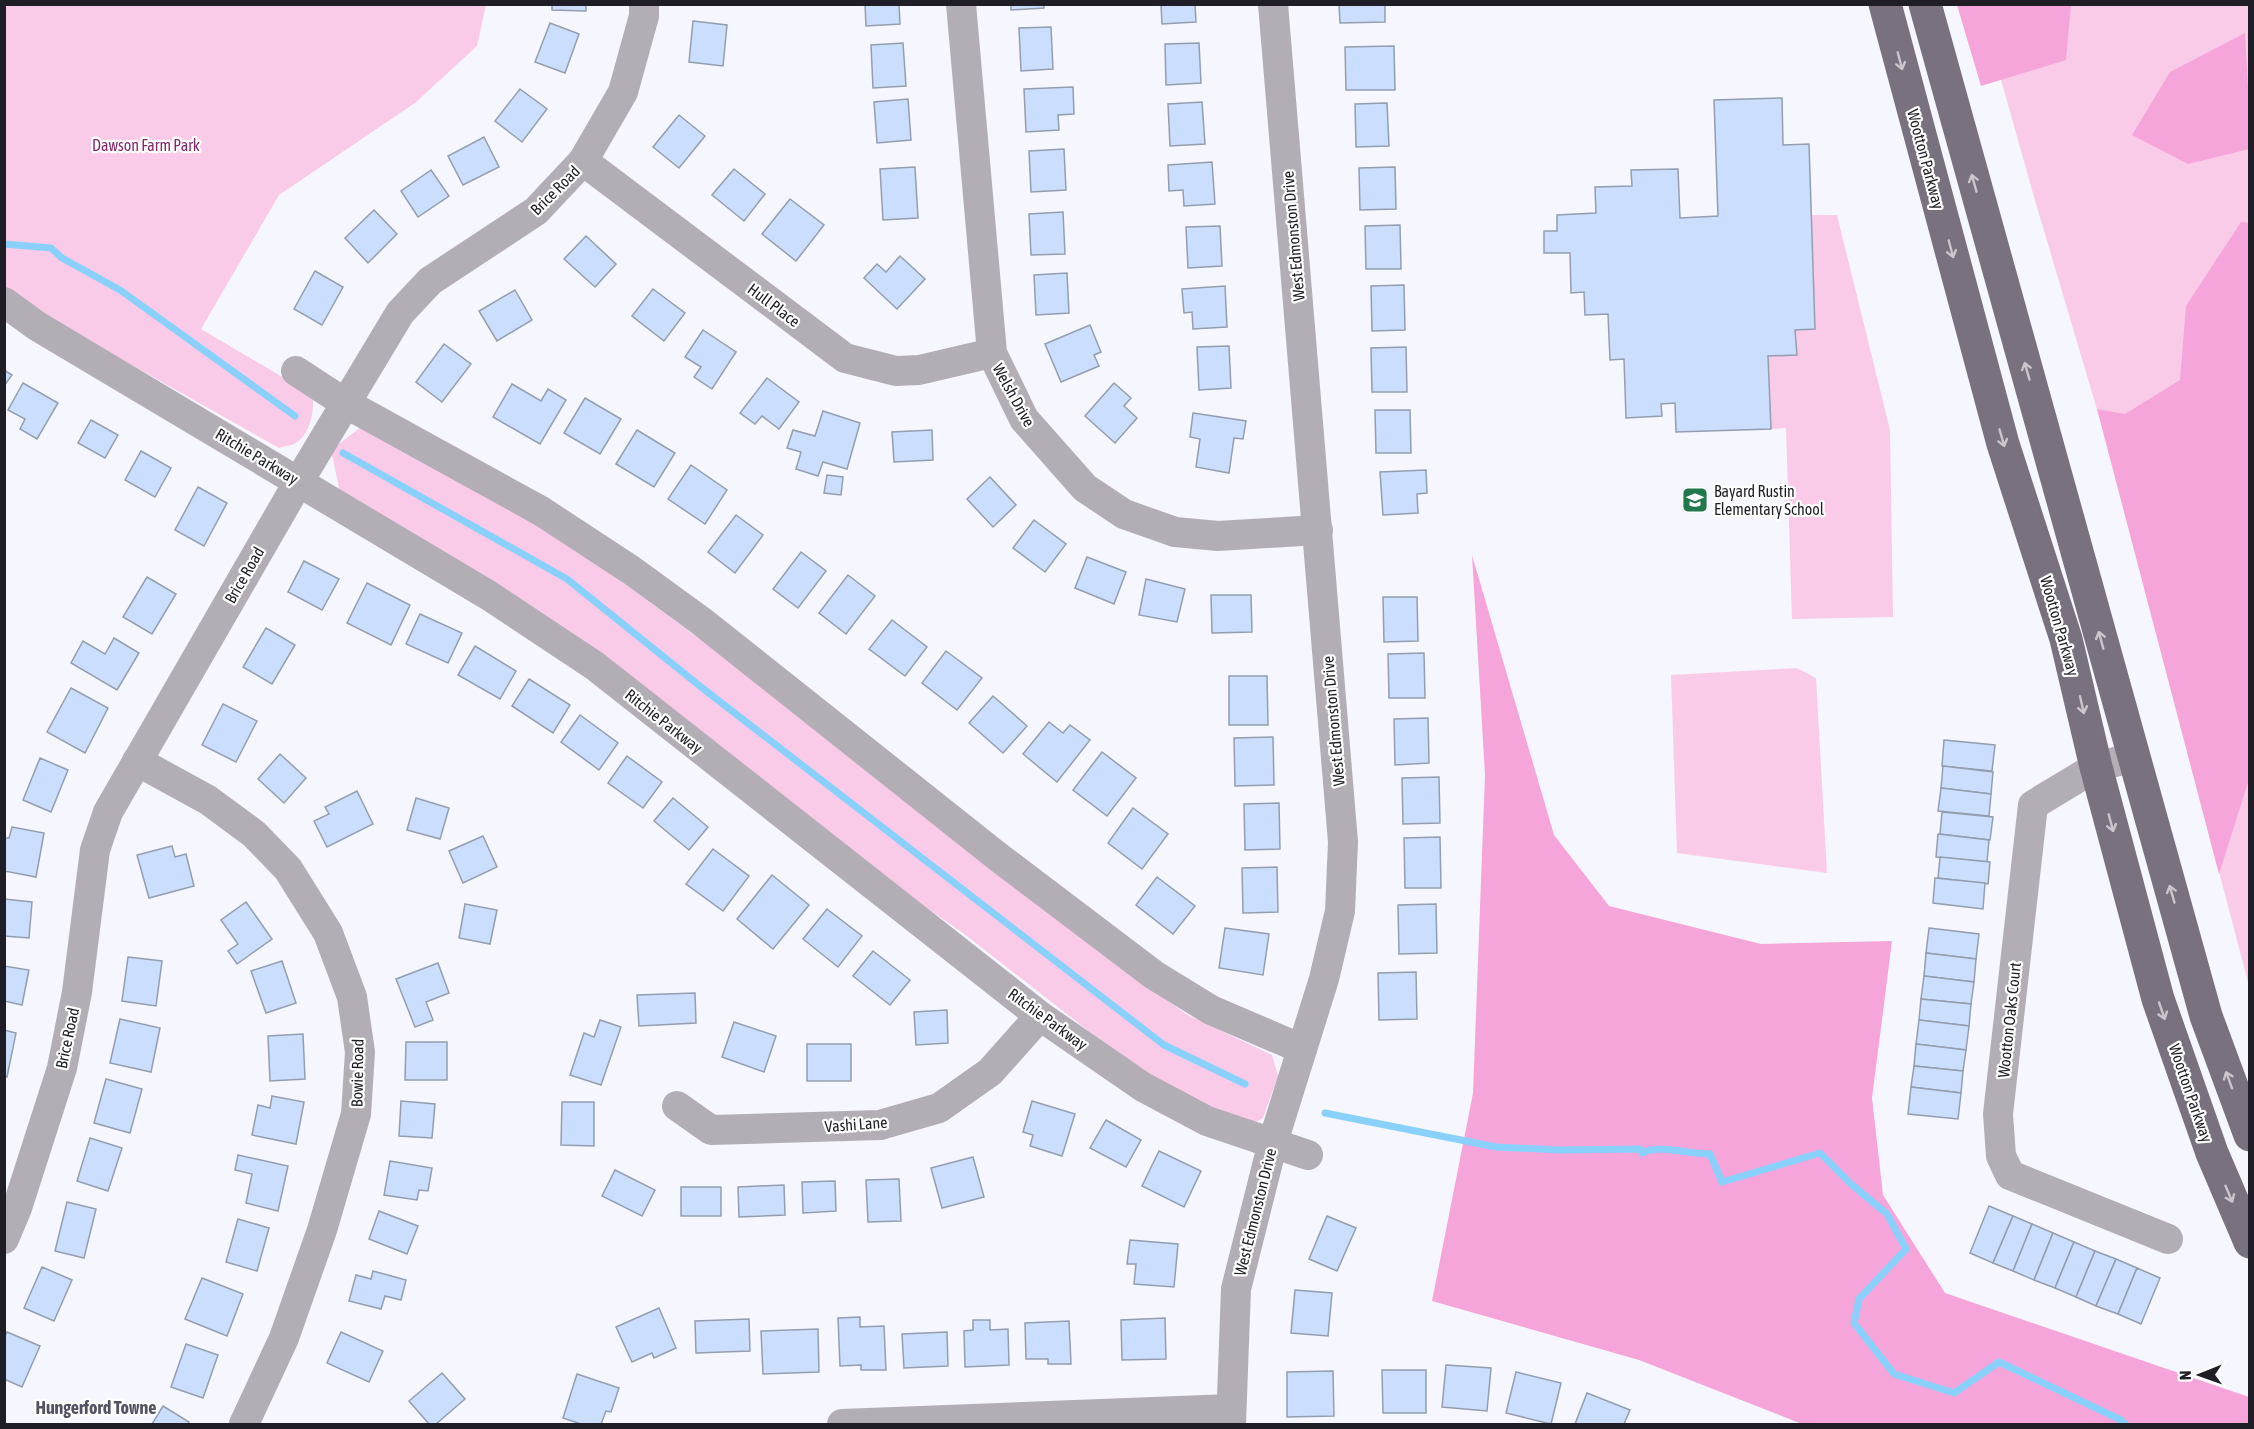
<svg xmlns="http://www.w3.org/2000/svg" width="2254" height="1429" font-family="'Asap Condensed',sans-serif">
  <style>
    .green { fill: #f9cbe8 }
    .forest { fill: #f5a5da }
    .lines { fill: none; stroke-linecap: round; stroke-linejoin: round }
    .stream { stroke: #89d1fb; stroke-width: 7 }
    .building { fill: #ccdefd; stroke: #939eaf; stroke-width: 1.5 }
    .minor { stroke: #b3aeb6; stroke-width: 30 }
    .major { stroke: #7a717f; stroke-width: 33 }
    .oneway { stroke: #cac6cc }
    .labels { text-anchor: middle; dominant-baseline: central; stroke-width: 4.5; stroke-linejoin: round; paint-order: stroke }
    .park-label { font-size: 16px; fill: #83286b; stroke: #fff }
    .street-label { font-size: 16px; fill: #1f1e26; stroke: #fff }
    .poi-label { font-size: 16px; fill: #1f1e26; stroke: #fff; text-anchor: start }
    .neighbourhood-label { font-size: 18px; font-weight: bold; fill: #535263; stroke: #fff }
  </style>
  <rect width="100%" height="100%" fill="#f6f6ff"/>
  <!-- green -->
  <g class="green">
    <path d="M4 5H486L477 46 415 103 279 195 201 329 313 395C314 411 311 435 294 444 290 446 284 446 279 448L66 328 5 287Z"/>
    <path d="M1980 5H2249V986L2104 433 2034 197Z"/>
    <path d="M1811 215H1837L1890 430 1893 617 1792 619 1786 428 1771 429 1768 356 1796 355 1795 330 1815 329Z"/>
    <path d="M365 424 520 507 701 640 1083 939 1186 1014 1272 1055 1278 1076 1263 1118 1253 1124H1239L1145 1075 963 933 807 825 340 493 331 450Z"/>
    <path d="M1797 668 1816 678 1827 873 1677 853 1671 675Z"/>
  </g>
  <!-- forest -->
  <g class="forest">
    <path d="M1957 5H2071L2066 60 1981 86Z"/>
    <path d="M2245 33 2249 107V149L2188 164 2132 135 2170 72Z"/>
    <path d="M2241 222 2250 223V776L2219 874 2097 409 2125 414 2180 380 2186 306Z"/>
    <path d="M1472 555 1554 835 1609 906 1761 944 1892 941 1872 1098 1883 1195 1945 1293 2249 1397V1424H1802L1639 1360 1432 1301 1473 1093 1485 775Z"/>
  </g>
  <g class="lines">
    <!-- stream -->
    <g class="stream">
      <path d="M4 244 51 248 62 258 120 290 295 416"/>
      <path d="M343 453 567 579 701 687 1164 1045 1245 1084"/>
      <path d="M1325 1113 1496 1147 1560 1150 1640 1149 1642 1153C1659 1144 1689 1154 1710 1154L1722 1182 1820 1153 1851 1184 1887 1214 1906 1249 1859 1299 1854 1323 1894 1374 1954 1393 1999 1362 2121 1420 2125 1424"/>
    </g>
  </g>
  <!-- building -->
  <g class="building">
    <path d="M552 4H586V11L552 10Z"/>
    <path d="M865 4H899L900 24 866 26Z"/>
    <path d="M1011 4H1044V8L1011 10Z"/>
    <path d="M1161 4H1195L1196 22 1162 24Z"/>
    <path d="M1339 4H1385V22L1340 23Z"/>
    <path d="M693 21 727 25 723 66 689 62Z"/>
    <path d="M550 23 579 34 565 73 535 62Z"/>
    <path d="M1051 27 1053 69 1021 71 1019 28Z"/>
    <path d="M903 43 906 86 873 88 871 45Z"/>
    <path d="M1199 43 1201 83 1166 85 1165 44Z"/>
    <path d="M1394 46 1395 90H1346L1345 47Z"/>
    <path d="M1073 87 1074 114 1058 115 1059 130 1026 132 1024 89Z"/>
    <path d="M520 89 547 109 522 142 495 121Z"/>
    <path d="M1782 98 1783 145 1809 144 1815 329 1795 330 1797 355 1768 356 1771 429 1676 432 1675 403 1661 404 1662 416 1626 418 1624 359 1610 360 1608 314 1585 315 1584 292 1571 293 1570 253H1544V231H1557V215L1596 213 1595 187 1632 186 1631 170 1678 169 1680 218 1718 216 1714 100Z"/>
    <path d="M908 99 911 140 877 143 874 102Z"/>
    <path d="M1202 102 1205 144 1170 146 1168 104Z"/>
    <path d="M1387 103 1389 146 1356 147 1355 104Z"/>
    <path d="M679 115 705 136 679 168 653 147Z"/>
    <path d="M484 137 499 167 463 185 448 156Z"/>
    <path d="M1064 149 1066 190 1031 192 1029 151Z"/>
    <path d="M1212 162 1215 204 1184 206 1183 190 1169 191 1168 165Z"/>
    <path d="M915 167 918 218 883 220 880 169Z"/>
    <path d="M1395 167 1396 209 1360 210 1359 168Z"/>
    <path d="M734 169 765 194 744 221 712 195Z"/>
    <path d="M431 170 449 196 418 217 401 191Z"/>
    <path d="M790 199 824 225 796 261 762 234Z"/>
    <path d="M374 210 397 234 368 263 345 238Z"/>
    <path d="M1063 212 1065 254 1031 255 1029 214Z"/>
    <path d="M1400 225 1401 269H1366L1365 226Z"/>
    <path d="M1220 226 1222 266 1188 268 1186 227Z"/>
    <path d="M586 236 616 264 595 287 564 259Z"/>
    <path d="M900 256 925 279 897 309 864 278 877 264 886 272Z"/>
    <path d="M315 271 343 287 322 325 294 309Z"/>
    <path d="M1067 273 1069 313 1036 315 1034 275Z"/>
    <path d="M1404 285 1405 330 1372 331 1371 286Z"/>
    <path d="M1225 286 1227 327 1193 329 1192 312 1184 313 1182 289Z"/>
    <path d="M653 289 685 313 664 341 632 316Z"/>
    <path d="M515 290 532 320 497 341 479 311Z"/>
    <path d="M1090 325 1101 352 1094 355 1099 366 1061 382 1045 344Z"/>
    <path d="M703 330 736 352 712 389 694 377 701 367 685 357Z"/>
    <path d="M444 344 471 364 442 402 416 382Z"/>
    <path d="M1229 346 1231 388 1199 390 1197 347Z"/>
    <path d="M1406 347 1407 392H1372L1371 348Z"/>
    <path d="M4 370 12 375 4 386Z"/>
    <path d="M767 378 799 402 779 429 762 416 755 424 740 413Z"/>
    <path d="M23 383 58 403 37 439 20 429 25 419 8 410Z"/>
    <path d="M1114 383 1131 398 1124 406 1137 418 1115 443 1085 416Z"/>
    <path d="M512 384 541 401 548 389 566 400 540 444 493 417Z"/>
    <path d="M585 398 621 419 600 454 564 433Z"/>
    <path d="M1375 410H1410L1411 453H1376Z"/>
    <path d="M823 411 860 423 847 469 823 462 818 476 796 469 801 452 787 448 793 430 815 436Z"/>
    <path d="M1193 413 1246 421 1243 439 1234 438 1229 473 1196 467 1200 439 1190 437Z"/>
    <path d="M91 420 118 435 105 458 78 443Z"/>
    <path d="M637 430 675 453 654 487 616 464Z"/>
    <path d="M932 430 933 460 894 462 892 432Z"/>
    <path d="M141 451 171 468 155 497 125 480Z"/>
    <path d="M691 465 727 490 705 524 668 499Z"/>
    <path d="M1426 470 1427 493 1417 494 1418 513 1383 515 1380 472Z"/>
    <path d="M827 475 843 477 841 495 824 493Z"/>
    <path d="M990 477 1016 505 993 527 967 499Z"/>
    <path d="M198 487 227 503 204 546 175 530Z"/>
    <path d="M736 515 763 535 735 573 708 552Z"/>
    <path d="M1034 520 1066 544 1045 572 1013 548Z"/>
    <path d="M801 552 826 571 798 608 773 589Z"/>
    <path d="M1087 557 1126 572 1114 604 1075 588Z"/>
    <path d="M304 561 339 579 322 610 288 592Z"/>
    <path d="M848 575 875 596 846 634 819 613Z"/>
    <path d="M147 577 176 594 152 634 123 617Z"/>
    <path d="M1146 579 1185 589 1177 622 1139 615Z"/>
    <path d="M367 583 410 605 391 645 347 623Z"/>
    <path d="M1211 595H1251L1252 632 1212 633Z"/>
    <path d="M1383 597H1417L1418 641 1384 642Z"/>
    <path d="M420 614 462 633 448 663 406 644Z"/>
    <path d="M892 620 927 647 905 676 869 649Z"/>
    <path d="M266 628 295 645 272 684 243 667Z"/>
    <path d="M114 638 139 653 117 690 71 663 83 641 105 654Z"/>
    <path d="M475 646 516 671 500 699 458 675Z"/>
    <path d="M946 651 982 678 957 710 922 683Z"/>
    <path d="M1424 653 1425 698H1389L1388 654Z"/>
    <path d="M1229 676H1267L1268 725H1229Z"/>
    <path d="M529 679 570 705 553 733 512 706Z"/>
    <path d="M71 688 108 708 85 753 47 732Z"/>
    <path d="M993 696 1027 726 1003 753 969 723Z"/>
    <path d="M223 704 257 721 236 762 202 745Z"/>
    <path d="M580 715 618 743 599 770 561 742Z"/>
    <path d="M1428 718 1429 763 1395 765 1394 719Z"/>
    <path d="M1049 722 1063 733 1070 725 1090 740 1057 782 1023 754Z"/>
    <path d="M1273 737 1274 785 1235 786 1234 738Z"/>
    <path d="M1944 740 1995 745 1992 771 1942 766Z"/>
    <path d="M1102 752 1136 778 1107 816 1073 790Z"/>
    <path d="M280 754 306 778 284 803 258 779Z"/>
    <path d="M627 756 662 782 643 808 608 783Z"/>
    <path d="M40 758 68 770 51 812 23 800Z"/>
    <path d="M1943 766 1993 772 1991 794 1941 788Z"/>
    <path d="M1439 777 1440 823 1403 824 1402 778Z"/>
    <path d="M1941 788 1991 794 1989 816 1938 811Z"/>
    <path d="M357 791 373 824 327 847 314 821 329 814 325 807Z"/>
    <path d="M416 798 449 808 440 839 407 830Z"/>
    <path d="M673 798 708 827 689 850 654 821Z"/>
    <path d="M1279 803 1280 849 1245 850 1244 804Z"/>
    <path d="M1133 808 1168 834 1142 869 1108 843Z"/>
    <path d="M1942 812 1993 817 1990 840 1940 834Z"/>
    <path d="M12 827 44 833 36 877 4 871V838H9Z"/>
    <path d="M1938 834 1989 840 1987 862 1936 857Z"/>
    <path d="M483 836 497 867 463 883 449 851Z"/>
    <path d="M1440 837 1441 888H1405L1404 838Z"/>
    <path d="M172 846 175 857 186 854 194 886 149 898 137 855Z"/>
    <path d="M713 849 749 876 723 911 686 884Z"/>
    <path d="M1940 857 1990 862 1988 884 1938 878Z"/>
    <path d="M1277 867 1278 912 1243 913 1242 868Z"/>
    <path d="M772 875 809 905 773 949 737 919Z"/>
    <path d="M1157 877 1195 906 1173 934 1136 905Z"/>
    <path d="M1935 878 1985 883 1983 909 1933 903Z"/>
    <path d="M4 899 32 902 29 938 4 936Z"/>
    <path d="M246 902 272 939 237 964 228 951 238 944 221 920Z"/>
    <path d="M465 904 497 910 490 944 459 938Z"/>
    <path d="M1436 904 1437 953 1399 954 1398 905Z"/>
    <path d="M827 909 862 936 838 967 803 939Z"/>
    <path d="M1225 928 1269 934 1263 975 1219 968Z"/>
    <path d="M1929 928 1979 934 1976 959 1926 953Z"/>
    <path d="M873 951 910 980 890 1005 853 976Z"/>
    <path d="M1926 953 1976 959 1974 982 1924 976Z"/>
    <path d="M128 957 162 961 156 1006 122 1001Z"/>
    <path d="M282 961 296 1003 266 1013 251 971Z"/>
    <path d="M438 963 449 993 426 1002 433 1020 415 1027 396 979Z"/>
    <path d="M4 966 29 970 22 1005 4 1001Z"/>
    <path d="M1416 972 1417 1019 1379 1020 1378 973Z"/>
    <path d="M1924 976 1974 982 1971 1004 1921 999Z"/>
    <path d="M695 993 696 1023 639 1026 637 995Z"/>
    <path d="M1921 999 1971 1004 1969 1026 1919 1020Z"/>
    <path d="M947 1010 948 1043 916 1045 914 1012Z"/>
    <path d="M120 1019 160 1028 151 1072 110 1063Z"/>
    <path d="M600 1020 621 1027 601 1085 570 1075 584 1033 594 1037Z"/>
    <path d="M1919 1020 1969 1026 1966 1050 1916 1044Z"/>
    <path d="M734 1022 776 1036 764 1072 722 1057Z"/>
    <path d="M4 1030 16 1033 7 1077 4 1076Z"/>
    <path d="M303 1034 305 1079 270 1081 268 1036Z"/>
    <path d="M406 1042H447V1080H405Z"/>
    <rect x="807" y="1044" width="44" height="37"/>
    <path d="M1916 1044 1966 1050 1963 1071 1914 1066Z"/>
    <path d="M1914 1066 1963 1071 1961 1093 1911 1087Z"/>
    <path d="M106 1079 142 1089 130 1133 94 1123Z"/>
    <path d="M1911 1087 1961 1093 1958 1119 1908 1114Z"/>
    <path d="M272 1096 304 1102 296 1144 252 1135 258 1105 270 1108Z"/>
    <path d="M401 1101 435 1104 432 1138 399 1136Z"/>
    <path d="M1032 1101 1075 1114 1062 1156 1030 1146 1033 1135 1023 1132Z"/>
    <path d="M562 1102H594V1146L561 1145Z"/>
    <path d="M1106 1120 1141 1140 1126 1167 1090 1148Z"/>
    <path d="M90 1138 122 1148 108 1191 77 1181Z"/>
    <path d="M1159 1151 1201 1171 1184 1207 1142 1186Z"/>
    <path d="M238 1155 288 1166 278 1211 246 1203 252 1174 235 1170Z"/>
    <path d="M973 1157 984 1197 942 1208 931 1168Z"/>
    <path d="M390 1161 432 1168 428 1191 419 1190 417 1200 384 1195Z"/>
    <path d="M615 1170 655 1190 642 1216 602 1196Z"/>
    <path d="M899 1179 901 1221 868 1222 866 1180Z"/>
    <path d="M835 1181 836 1211 803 1213 802 1182Z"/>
    <path d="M784 1185 785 1215 739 1217 738 1187Z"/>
    <rect x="681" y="1187" width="40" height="29"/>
    <path d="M67 1202 96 1209 84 1258 55 1251Z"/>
    <path d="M1989 1206 2013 1216 1993 1263 1970 1253Z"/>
    <path d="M379 1211 418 1226 407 1254 369 1239Z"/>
    <path d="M1327 1216 1356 1228 1337 1271 1309 1259Z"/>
    <path d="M2013 1216 2032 1224 2013 1271 1993 1263Z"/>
    <path d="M238 1219 269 1228 257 1271 226 1262Z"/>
    <path d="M2032 1224 2053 1233 2034 1280 2013 1271Z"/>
    <path d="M2053 1233 2074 1242 2055 1288 2034 1280Z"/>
    <path d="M1130 1240 1178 1244 1174 1287 1134 1284 1136 1264H1127Z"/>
    <path d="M2074 1242 2095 1251 2076 1297 2055 1288Z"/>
    <path d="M2095 1251 2116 1259 2096 1306 2076 1297Z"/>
    <path d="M2116 1259 2137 1268 2118 1314 2096 1306Z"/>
    <path d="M42 1267 72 1280 54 1321 24 1308Z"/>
    <path d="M2137 1268 2160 1278 2141 1324 2118 1314Z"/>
    <path d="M373 1271 406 1280 401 1300 385 1296 381 1309 349 1301 356 1275 371 1279Z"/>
    <path d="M202 1278 243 1294 227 1336 185 1319Z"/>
    <path d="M1295 1290 1332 1293 1328 1336 1291 1333Z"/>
    <path d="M659 1308 676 1348 654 1358 652 1353 632 1362 616 1327Z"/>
    <path d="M860 1317V1327L884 1326 886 1370H861V1365L840 1366 838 1318Z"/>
    <path d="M1165 1318 1166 1359 1122 1360 1121 1320Z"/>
    <path d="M749 1319 750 1351 696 1353 695 1321Z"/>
    <path d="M973 1320H990V1330L1008 1329 1009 1365 965 1367 964 1331 973 1330Z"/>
    <path d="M1069 1321 1071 1364H1048V1359H1026L1025 1323Z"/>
    <path d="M818 1329 819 1372 763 1374 761 1331Z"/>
    <path d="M7 1332 40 1346 22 1387 4 1379V1338Z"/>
    <path d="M341 1332 383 1351 369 1382 327 1363Z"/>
    <path d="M947 1332 948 1366 904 1368 902 1334Z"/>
    <path d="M186 1344 218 1355 203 1398 171 1387Z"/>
    <path d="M1446 1365 1491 1368 1487 1411 1442 1407Z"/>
    <path d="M1382 1370H1426V1413H1383Z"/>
    <path d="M1333 1371 1334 1416 1287 1417V1372Z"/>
    <path d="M1516 1372 1561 1383 1551 1424 1506 1413Z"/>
    <path d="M442 1373 465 1399 436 1424H429L409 1401Z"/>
    <path d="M577 1374 619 1388 611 1412 606 1411 601 1424H581L563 1418Z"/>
    <path d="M1587 1393 1630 1410 1624 1424H1575Z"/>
    <path d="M163 1406 189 1422 188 1424H152Z"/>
  </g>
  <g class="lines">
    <!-- minor -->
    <g class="minor">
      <path d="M961 4 992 353 1024 419 1085 488 1124 514 1175 532 1218 536 1318 530"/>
      <path d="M583 161 845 358 896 371 919 370 992 353"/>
      <path d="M4 302 37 326 488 595 595 666 1040 1016 1143 1087 1207 1121 1308 1155"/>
      <path d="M296 371 345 403 541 511 631 570 701 621 997 856 1154 975 1211 1010 1302 1049"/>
      <path d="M2134 757 2096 767 2033 805 1998 1114 2001 1156 2010 1175 2168 1239"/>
      <path d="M137 761 208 800 254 834 288 869 328 933 352 997 360 1052 356 1114 322 1230 284 1338 244 1424"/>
      <path d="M677 1106 711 1130 880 1125 939 1108 990 1072 1040 1016"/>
      <path d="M4 1239 17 1208 62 1068 77 992 95 850 108 812 299 481 400 313 430 281 536 211 583 161 623 92 644 16V4"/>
      <path d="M842 1424 1231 1409"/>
      <path d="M1231 1424 1236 1289 1273 1142 1324 979 1340 911 1343 842 1273 4"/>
    </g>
    <!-- major -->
    <g class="major">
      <path d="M1885 4 2003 444 2066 639 2096 767 2158 999 2212 1153 2250 1242"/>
      <path d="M1925 4 2206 1016 2250 1135"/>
    </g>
  </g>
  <!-- one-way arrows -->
  <defs><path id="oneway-shaft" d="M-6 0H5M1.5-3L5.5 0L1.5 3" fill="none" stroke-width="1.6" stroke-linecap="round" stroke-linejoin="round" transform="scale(1.5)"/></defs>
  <g class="oneway">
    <use href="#oneway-shaft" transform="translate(1900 61) rotate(75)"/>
    <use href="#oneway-shaft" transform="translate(1974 183) rotate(-106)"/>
    <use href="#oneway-shaft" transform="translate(1951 249) rotate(75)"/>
    <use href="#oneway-shaft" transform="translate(2027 371) rotate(-106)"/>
    <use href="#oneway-shaft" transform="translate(2002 438) rotate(74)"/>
    <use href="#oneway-shaft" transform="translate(2101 640) rotate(-105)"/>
    <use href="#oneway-shaft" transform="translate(2082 705) rotate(77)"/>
    <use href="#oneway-shaft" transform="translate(2111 823) rotate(75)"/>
    <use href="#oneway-shaft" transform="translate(2172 894) rotate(-106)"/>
    <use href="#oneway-shaft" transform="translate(2162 1011) rotate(71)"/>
    <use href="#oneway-shaft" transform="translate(2229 1080) rotate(-110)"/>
    <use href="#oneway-shaft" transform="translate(2229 1194) rotate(67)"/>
  </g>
  <!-- icons -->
  <defs>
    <symbol id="school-square" viewBox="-11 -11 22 22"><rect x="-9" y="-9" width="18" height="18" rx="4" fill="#22784c" stroke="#fff"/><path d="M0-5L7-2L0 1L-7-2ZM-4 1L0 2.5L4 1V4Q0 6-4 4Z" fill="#fff"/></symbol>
  </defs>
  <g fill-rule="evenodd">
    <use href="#school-square" x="1680" y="485" width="30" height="30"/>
  </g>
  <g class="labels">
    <!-- park labels -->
    <g class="park-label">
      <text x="146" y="145">Dawson Farm Park</text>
    </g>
    <!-- street labels -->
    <g class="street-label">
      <text transform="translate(1926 159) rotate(75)">Wootton Parkway</text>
      <text transform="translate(555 190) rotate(-45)">Brice Road</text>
      <text transform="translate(1293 236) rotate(-95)">West Edmonston Drive</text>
      <text transform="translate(774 305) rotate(37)">Hull Place</text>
      <text transform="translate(1014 395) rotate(61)">Welsh Drive</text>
      <text transform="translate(257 456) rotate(31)">Ritchie Parkway</text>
      <text transform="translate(244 575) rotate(-60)">Brice Road</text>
      <text transform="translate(2060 626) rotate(74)">Wootton Parkway</text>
      <text transform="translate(664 721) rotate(38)">Ritchie Parkway</text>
      <text transform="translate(1333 721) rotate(-95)">West Edmonston Drive</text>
      <text transform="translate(1048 1019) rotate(36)">Ritchie Parkway</text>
      <text transform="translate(2009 1020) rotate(-84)">Wootton Oaks Court</text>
      <text transform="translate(67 1038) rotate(-78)">Brice Road</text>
      <text transform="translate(357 1073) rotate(-89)">Bowie Road</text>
      <text transform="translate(2191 1093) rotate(71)">Wootton Parkway</text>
      <text transform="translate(856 1124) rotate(-4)">Vashi Lane</text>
      <text transform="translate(1255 1212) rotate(-76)">West Edmonston Drive</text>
    </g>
    <!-- poi labels -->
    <g class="poi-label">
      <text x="1714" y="491">Bayard Rustin<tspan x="1714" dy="18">Elementary School</tspan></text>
    </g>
    <!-- neighbourhood labels -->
    <g class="neighbourhood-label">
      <text x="96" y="1407">Hungerford Towne</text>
    </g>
  </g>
  <!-- border -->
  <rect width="2254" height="1429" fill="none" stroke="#1f1e26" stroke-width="12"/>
  <!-- north arrow -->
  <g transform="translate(2200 1375) rotate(269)" stroke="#ffffff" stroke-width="4.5" paint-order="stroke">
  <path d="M0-4.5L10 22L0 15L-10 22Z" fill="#1f1e26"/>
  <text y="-9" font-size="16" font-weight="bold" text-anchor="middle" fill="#1f1e26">N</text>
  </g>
</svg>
